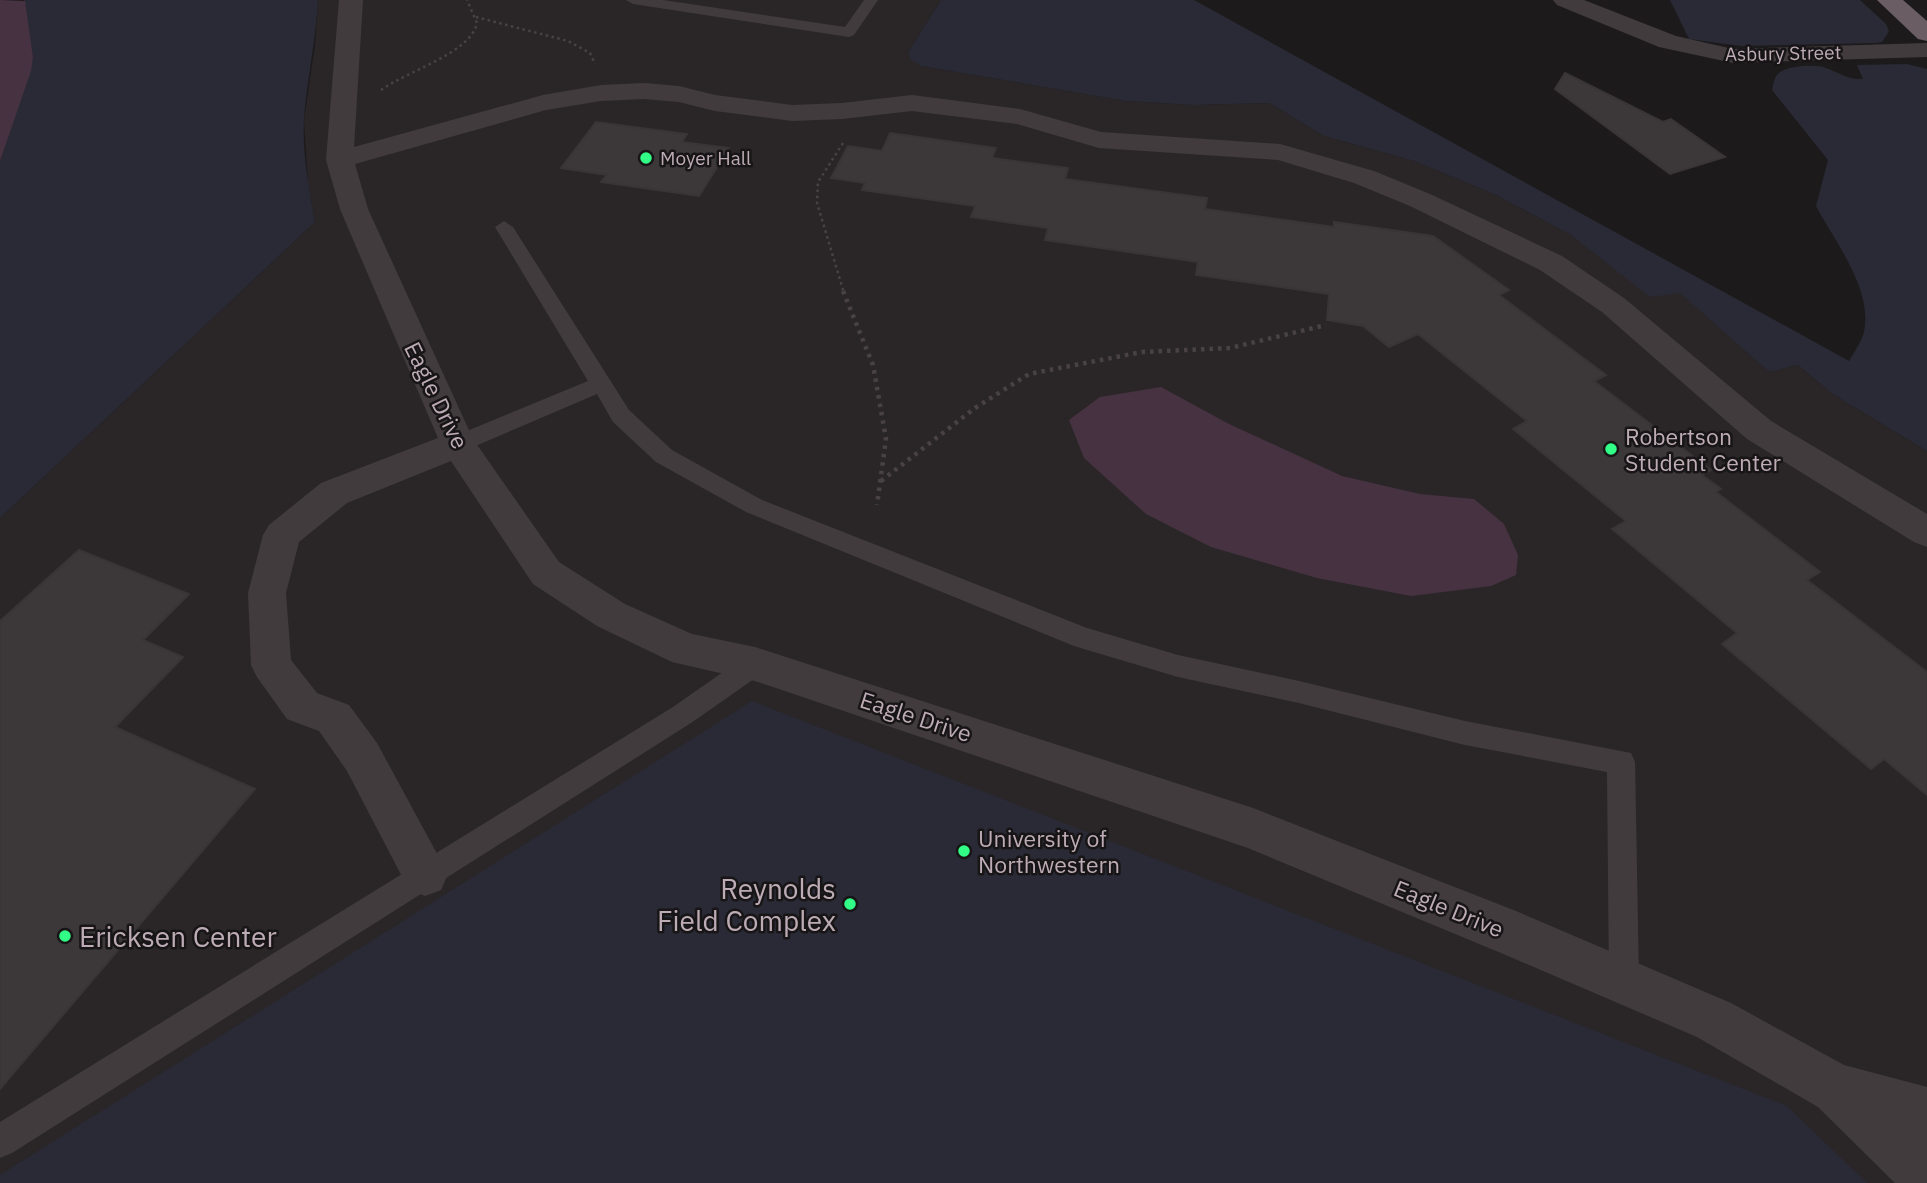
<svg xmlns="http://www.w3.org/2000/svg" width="1927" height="1183" font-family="'IBM Plex Sans',sans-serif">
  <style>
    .built { fill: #2a2627 }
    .green { fill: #292a35 }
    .water { fill: #473242 }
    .building { fill: #3c3739; stroke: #393435; stroke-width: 2 }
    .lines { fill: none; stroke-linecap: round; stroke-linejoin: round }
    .path-far1 { stroke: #494145; stroke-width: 2.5; stroke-dasharray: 2.5 3.5; stroke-linecap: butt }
    .path { stroke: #494145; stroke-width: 4.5; stroke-dasharray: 3.5 5; stroke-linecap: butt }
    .service { fill: #423b3e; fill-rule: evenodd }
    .minor { fill: #423b3e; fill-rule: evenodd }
    .trunk { fill: #6a5e64; fill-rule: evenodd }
    .poi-dot { fill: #31fd87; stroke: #181516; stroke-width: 2.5 }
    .labels { text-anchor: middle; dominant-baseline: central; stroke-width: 5; stroke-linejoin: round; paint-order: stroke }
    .far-street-label { font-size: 19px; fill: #bdacb5; stroke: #181516 }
    .far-poi-label { font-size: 19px; fill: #bdacb5; stroke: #181516; text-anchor: start }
    .street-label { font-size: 23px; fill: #bdacb5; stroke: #181516 }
    .poi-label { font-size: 23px; fill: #bdacb5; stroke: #181516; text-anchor: start }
    .near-poi-label { font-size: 28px; fill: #bdacb5; stroke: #181516; text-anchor: end }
  </style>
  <rect width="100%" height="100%" fill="#1d1a1b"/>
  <!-- built -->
  <path class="built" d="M318 0H941L908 52 921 66 1126 101 1193 105 1269 103 1324 136 1414 161 1494 194 1571 235 1606 261 1680 292 1769 372 1798 365 1831 393 1927 451V1183H0V518L315 222 308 184 304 120 315 45Z"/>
  <!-- green -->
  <g class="green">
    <path d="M24 0H318C316 40 307 79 304 119 302 153 309 188 315 222L0 518V161L33 57Z"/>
    <path d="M941 0H1194L1849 361C1854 352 1862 341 1864 332 1873 289 1835 242 1816 206L1828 160 1772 90C1774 82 1774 75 1782 71 1791 66 1817 64 1826 68 1840 73 1848 80 1863 79L1857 65 1907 64 1927 69V451L1831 393 1798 365 1769 372 1680 293 1650 297 1571 235 1494 194 1414 161 1324 136 1269 103 1193 105 1126 101 921 66 911 60 908 52Z"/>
    <path d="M1670 0H1860L1886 24 1889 31 1882 42 1876 43 1741 46 1689 39Z"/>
    <path d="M752 701 1787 1106 1867 1183H0V1175Z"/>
  </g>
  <!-- water -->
  <g class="water">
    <path d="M0 0 25 1 33 57 31 71 0 161Z"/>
    <path d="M1161 387 1229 424 1342 476 1420 494 1474 499 1504 524 1518 555 1516 575 1491 586 1411 596 1317 578 1211 547 1146 514 1084 458 1069 420 1100 397Z"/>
  </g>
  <!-- building -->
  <g class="building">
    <path d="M1565 73 1663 122 1671 119 1725 157 1670 174 1555 89Z"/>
    <path d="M596 122 687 134 682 142 729 148 699 196 601 182 607 175 561 168Z"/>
    <path d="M890 133 996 148 992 158 1068 168 1065 179 1207 198 1205 209 1334 227V222L1433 236 1509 290 1499 295 1606 375 1594 381 1711 470 1702 475 1721 489 1716 492 1820 572 1807 580 1927 672V795L1884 759 1871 769 1722 644 1737 633 1612 529 1626 521 1513 429 1527 421 1418 334 1389 347 1363 326 1327 320 1329 294 1196 275 1198 262 1045 240 1048 228 971 217 975 206 862 190 865 183 831 178 848 146 882 151Z"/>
    <path d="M79 550 189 594 143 640 183 657 115 727 255 789 0 1089V621Z"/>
  </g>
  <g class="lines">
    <!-- path-far1 -->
    <g class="path-far1">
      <path d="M476 17 568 41 590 53 595 64"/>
      <path d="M381 90C407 71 471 53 477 23L467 0"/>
      <path d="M843 143 818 182 817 203 844 293"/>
    </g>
    <!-- path -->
    <g class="path">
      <path d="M843 291 873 365 886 439 877 505"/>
      <path d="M881 481 975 408 1029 374 1142 352 1230 348 1326 325"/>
    </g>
    <!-- service -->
    <g class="service">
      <path d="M626 0H663L845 27 864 0H878L854 35 849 37 633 4Z"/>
      <path d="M504 221 513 227 629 410 672 450 762 500 1087 628 1178 655 1299 681 1465 721 1631 753 1635 762 1639 981 1635 992 1624 996 1613 992 1609 981 1607 772 1465 745 1299 703 1178 677 1074 646 746 512 656 462 613 422 597 394 466 450 458 452 450 450 447 444 450 438 588 381 495 227Z"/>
      <path d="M755 653 764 656 768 664 764 672 691 723 12 1153 0 1158V1122L673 707 746 656Z"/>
    </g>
    <!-- minor -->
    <g class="minor">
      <path d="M339 0H363L354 147 543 95 601 85 644 83 679 86 715 95 792 105 842 103 912 95 1020 109 1101 132 1280 144 1374 171 1430 194 1562 256 1624 298 1771 421 1927 514V547L1914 542 1747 439 1602 312 1540 270 1410 206 1354 183 1278 160 1099 148 1017 124 912 111 842 119 792 121 715 111 679 102 644 99 601 101 546 110 355 164 368 209 473 439 559 562 625 604 692 634 755 647 1253 808 1516 911 1731 1003 1844 1065 1927 1087V1183H1895L1818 1107 1697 1037 1501 953 1248 848 755 681 672 662 597 626 533 584 451 461 347 503 299 542 286 593 291 660 317 693 349 705 377 743 448 874 441 890 425 896 409 890 347 771 319 731 287 719 257 677 251 665 248 593 263 535 269 525 321 483 438 438 340 209 326 160Z"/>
      <path d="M1553 0H1584L1676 36 1733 49 1927 43V57L1733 63 1659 47 1557 5Z"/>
    </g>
    <!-- trunk -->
    <path class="trunk" d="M1877 0H1903L1927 21V41L1918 39Z"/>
  </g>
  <!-- markers -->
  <g class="poi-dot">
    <circle cx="646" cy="158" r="7"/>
    <circle cx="1611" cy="449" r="7"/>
    <circle cx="964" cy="851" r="7"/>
    <circle cx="850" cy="904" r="7"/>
    <circle cx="65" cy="936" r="7"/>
  </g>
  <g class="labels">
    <!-- far-street labels -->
    <g class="far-street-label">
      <text transform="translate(1783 53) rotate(-1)">Asbury Street</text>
    </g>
    <!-- far-poi labels -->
    <g class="far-poi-label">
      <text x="660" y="158">Moyer Hall</text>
    </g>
    <!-- street labels -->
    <g class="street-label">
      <text transform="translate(437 395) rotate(64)">Eagle Drive</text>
      <text transform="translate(916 716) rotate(18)">Eagle Drive</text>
      <text transform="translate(1449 908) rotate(22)">Eagle Drive</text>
    </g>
    <!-- poi labels -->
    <g class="poi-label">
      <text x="1625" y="436">Robertson<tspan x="1625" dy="26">Student Center</tspan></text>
      <text x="978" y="838">University of<tspan x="978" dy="26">Northwestern</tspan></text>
    </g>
    <!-- near-poi labels -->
    <g class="near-poi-label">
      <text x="836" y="888">Reynolds<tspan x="836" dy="32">Field Complex</tspan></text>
      <text x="79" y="936" text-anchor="start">Ericksen Center</text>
    </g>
  </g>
</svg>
